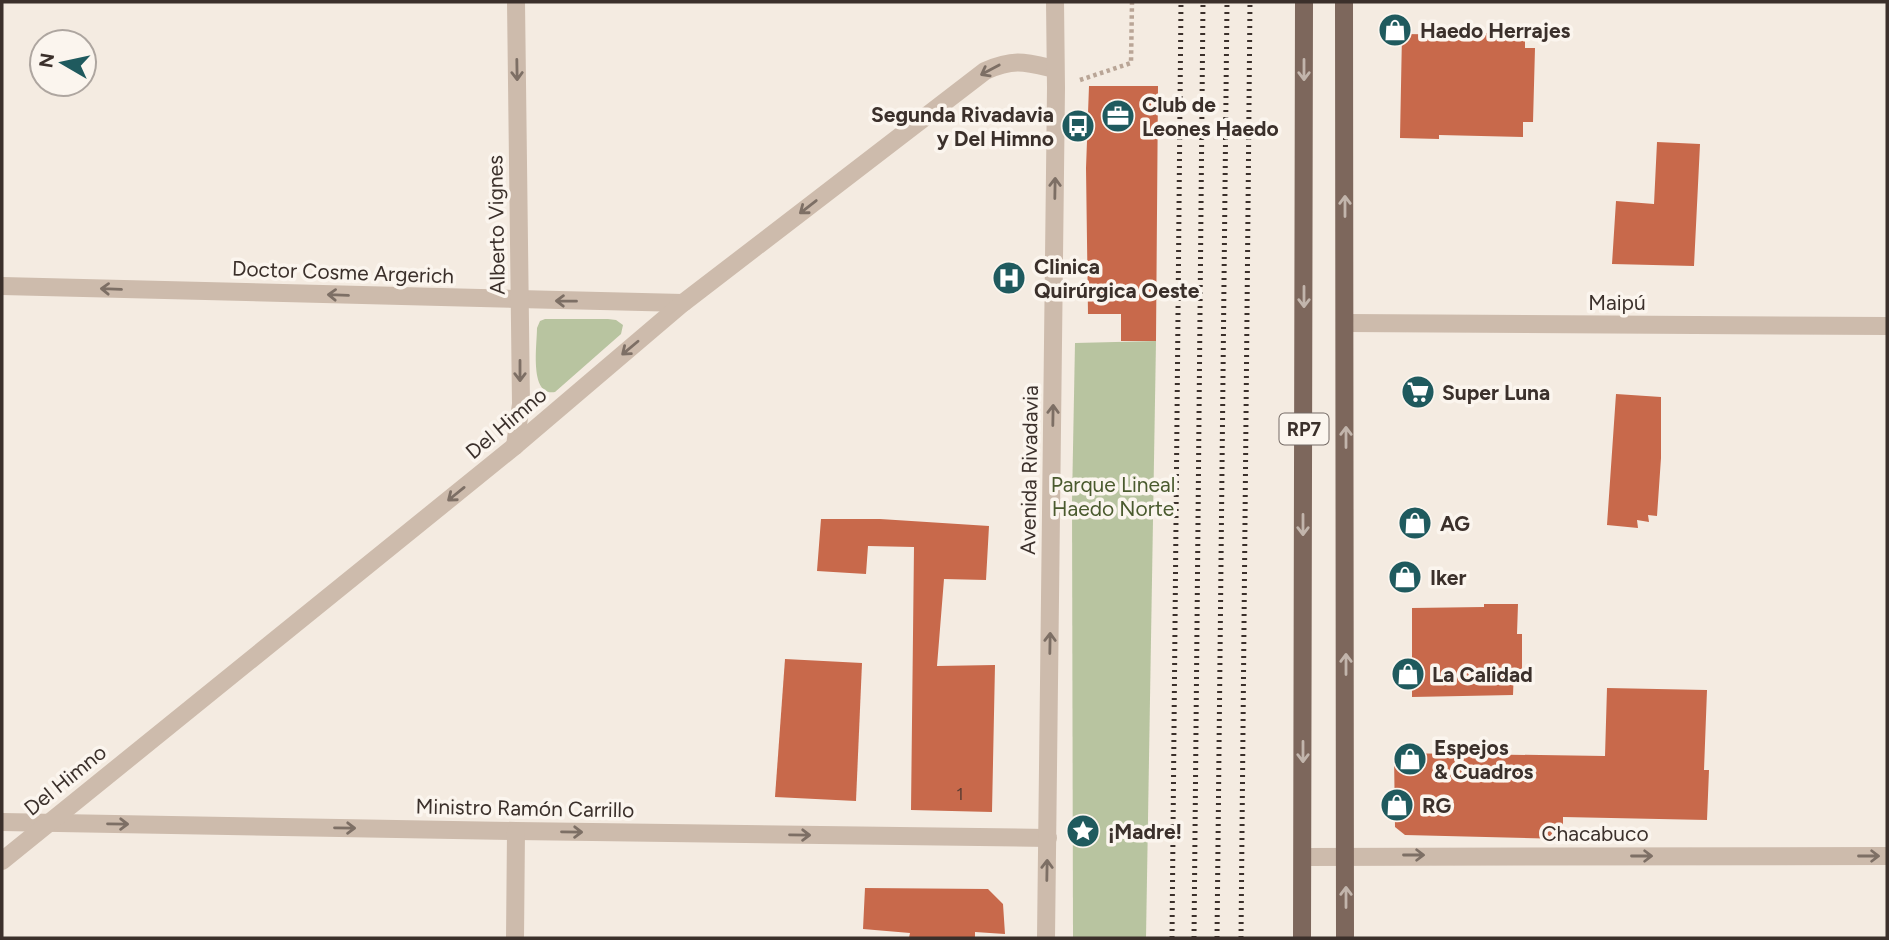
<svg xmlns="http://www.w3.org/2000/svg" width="1889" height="940" font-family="Figtree,sans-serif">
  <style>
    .green { fill: #b8c4a0 }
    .building { fill: #c8694b }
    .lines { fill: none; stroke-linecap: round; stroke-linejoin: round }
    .path { stroke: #b9a596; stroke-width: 4.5; stroke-dasharray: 3.5 3.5; stroke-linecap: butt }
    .minor { stroke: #cdbbac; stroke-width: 18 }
    .major { stroke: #7d675c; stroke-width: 18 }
    .rail { stroke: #3b302b; stroke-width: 5; stroke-dasharray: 2 5; stroke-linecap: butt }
    .oneway { stroke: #7d6f65 }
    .oneway2 { stroke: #c2b5ac }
    .labels { text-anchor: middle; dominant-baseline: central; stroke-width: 7; stroke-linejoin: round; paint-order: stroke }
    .number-label { font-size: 18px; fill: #5e3e33 }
    .shield { fill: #fbf5ee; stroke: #756b66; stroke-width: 2 }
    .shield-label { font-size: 19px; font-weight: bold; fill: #3b302b }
    .poi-label { font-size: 21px; font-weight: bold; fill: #3b302b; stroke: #fbf5ee; text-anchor: start }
    .street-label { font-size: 21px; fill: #3b302b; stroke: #fbf5ee }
    .park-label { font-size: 21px; fill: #4a5a2e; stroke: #fbf5ee }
  </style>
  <rect width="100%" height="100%" fill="#f4ebe1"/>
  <!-- green -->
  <g class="green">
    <path d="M545 319H608L616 320 623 325 621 334 555 392C529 397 537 345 537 328L540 321Z"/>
    <path d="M1156 341 1146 938H1073L1072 501 1075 343Z"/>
  </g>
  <!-- building -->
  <g class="building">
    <path d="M1486 33 1525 34V48H1535L1533 122H1523V137L1439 135V139L1400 138 1402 34 1486 35Z"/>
    <path d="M1089 86H1158L1156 341H1121V314H1088L1086 168Z"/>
    <path d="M1657 142 1700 144 1694 266 1612 264 1616 201 1654 204Z"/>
    <path d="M1616 394 1661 397V458L1657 516 1648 515 1649 522 1637 520 1638 528 1607 525Z"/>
    <path d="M821 519H880L989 526 986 580 944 579 937 666 995 665 992 812 911 810 914 547 868 546 866 574 817 571Z"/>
    <path d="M1484 604H1518L1517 634H1522V669H1514L1513 695 1412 697V608L1484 607Z"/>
    <path d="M785 659 862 663 856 801 775 797Z"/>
    <path d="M1607 688 1707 690 1704 770H1709L1707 820 1563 817V839L1405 835 1395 827 1394 753 1605 756Z"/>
    <path d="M865 888 988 889 1003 904 1005 934 975 932V938H909L910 933 863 929Z"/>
  </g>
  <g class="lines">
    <!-- path -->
    <path class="path" d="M1080 80 1131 63 1132 2"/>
    <!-- minor -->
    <g class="minor">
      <path d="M2 286 683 303"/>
      <path d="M1346 323 1887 326"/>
      <path d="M515 446 521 404 516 2"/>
      <path d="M2 822 516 831 1048 838"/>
      <path d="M1303 857 1887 856"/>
      <path d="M2 861 515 446 683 303 985 71C1014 58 1025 62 1055 69"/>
      <path d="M515 938 516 831"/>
      <path d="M1046 938 1056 88 1055 2"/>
    </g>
    <!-- major -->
    <g class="major">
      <path d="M1344 2 1345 938"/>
      <path d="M1302 938 1304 2"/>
    </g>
    <!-- rail -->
    <g class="rail">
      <path d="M1172 938 1181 2"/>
      <path d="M1194 938 1203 2"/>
      <path d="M1217 938 1227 2"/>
      <path d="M1241 938 1250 2"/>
    </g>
  </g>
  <!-- one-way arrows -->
  <defs><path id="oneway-shaft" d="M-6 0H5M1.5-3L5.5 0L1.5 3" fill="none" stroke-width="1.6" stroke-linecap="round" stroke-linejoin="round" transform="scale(1.75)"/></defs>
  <g class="oneway">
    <use href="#oneway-shaft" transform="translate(517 70) rotate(89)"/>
    <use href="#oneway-shaft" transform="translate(990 70) rotate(152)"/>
    <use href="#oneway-shaft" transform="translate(1055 188) rotate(-89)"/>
    <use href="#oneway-shaft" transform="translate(808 207) rotate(142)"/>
    <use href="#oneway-shaft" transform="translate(111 289) rotate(-178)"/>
    <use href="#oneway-shaft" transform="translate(338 295) rotate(-178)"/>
    <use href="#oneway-shaft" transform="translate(566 301) rotate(-179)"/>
    <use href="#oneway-shaft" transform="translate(630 348) rotate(140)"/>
    <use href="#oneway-shaft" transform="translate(520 371) rotate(90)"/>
    <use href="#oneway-shaft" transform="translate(1053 415) rotate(-89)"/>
    <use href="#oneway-shaft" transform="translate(456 494) rotate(141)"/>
    <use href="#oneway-shaft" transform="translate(1050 643) rotate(-89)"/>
    <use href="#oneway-shaft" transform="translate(118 824) rotate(1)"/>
    <use href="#oneway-shaft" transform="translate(345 828) rotate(1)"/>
    <use href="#oneway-shaft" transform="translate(572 832) rotate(1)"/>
    <use href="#oneway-shaft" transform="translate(800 835) rotate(1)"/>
    <use href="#oneway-shaft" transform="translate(1414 855)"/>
    <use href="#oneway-shaft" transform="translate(1642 856)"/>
    <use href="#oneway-shaft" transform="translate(1869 856)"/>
    <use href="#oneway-shaft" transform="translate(1047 870) rotate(-89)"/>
  </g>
  <g class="oneway2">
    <use href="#oneway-shaft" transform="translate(1304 70) rotate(90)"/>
    <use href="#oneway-shaft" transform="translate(1345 206) rotate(-90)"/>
    <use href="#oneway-shaft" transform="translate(1304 297) rotate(90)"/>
    <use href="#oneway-shaft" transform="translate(1346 437) rotate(-90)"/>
    <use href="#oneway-shaft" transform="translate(1303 525) rotate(90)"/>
    <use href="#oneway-shaft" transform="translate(1346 664) rotate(-90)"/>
    <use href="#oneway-shaft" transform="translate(1303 752) rotate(90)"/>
    <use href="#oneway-shaft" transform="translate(1346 897) rotate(-90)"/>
  </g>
  <!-- icons -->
  <defs>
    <symbol id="shop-disc" viewBox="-11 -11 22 22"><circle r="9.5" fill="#1f5a5e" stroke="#fbf5ee"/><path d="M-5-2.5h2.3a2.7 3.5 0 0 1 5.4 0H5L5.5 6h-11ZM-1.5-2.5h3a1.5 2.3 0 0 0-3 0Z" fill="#fff"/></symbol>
    <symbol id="office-disc" viewBox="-11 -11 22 22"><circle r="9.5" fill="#1f5a5e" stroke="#fbf5ee"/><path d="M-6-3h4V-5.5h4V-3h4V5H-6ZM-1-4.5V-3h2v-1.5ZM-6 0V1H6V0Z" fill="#fff"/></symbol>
    <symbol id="bus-disc" viewBox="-11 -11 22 22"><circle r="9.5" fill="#1f5a5e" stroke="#fbf5ee"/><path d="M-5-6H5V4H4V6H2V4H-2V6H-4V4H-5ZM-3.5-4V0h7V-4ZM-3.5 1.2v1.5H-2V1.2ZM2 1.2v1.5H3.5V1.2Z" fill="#fff"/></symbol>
    <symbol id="hospital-disc" viewBox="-11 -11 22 22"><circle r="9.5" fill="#1f5a5e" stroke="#fbf5ee"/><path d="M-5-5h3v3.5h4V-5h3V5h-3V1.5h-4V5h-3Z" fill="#fff"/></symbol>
    <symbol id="supermarket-disc" viewBox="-11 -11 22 22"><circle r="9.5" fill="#1f5a5e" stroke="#fbf5ee"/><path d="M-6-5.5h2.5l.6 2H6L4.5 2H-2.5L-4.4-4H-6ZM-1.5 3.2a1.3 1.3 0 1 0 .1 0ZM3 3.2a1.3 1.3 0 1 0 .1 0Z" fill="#fff"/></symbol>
    <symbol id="sight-disc" viewBox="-11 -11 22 22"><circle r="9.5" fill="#1f5a5e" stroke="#fbf5ee"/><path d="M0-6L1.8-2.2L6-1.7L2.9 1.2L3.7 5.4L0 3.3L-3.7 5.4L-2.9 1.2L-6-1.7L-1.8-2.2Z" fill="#fff"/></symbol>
  </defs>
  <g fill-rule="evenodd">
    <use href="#shop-disc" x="1376" y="11" width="38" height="38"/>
    <use href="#office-disc" x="1099" y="97" width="38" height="38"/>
    <use href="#bus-disc" x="1059" y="107" width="38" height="38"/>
    <use href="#hospital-disc" x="990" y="259" width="38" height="38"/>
    <use href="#supermarket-disc" x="1399" y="373" width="38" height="38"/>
    <use href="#shop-disc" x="1396" y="504" width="38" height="38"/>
    <use href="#shop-disc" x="1386" y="558" width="38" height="38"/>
    <use href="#shop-disc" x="1389" y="655" width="38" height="38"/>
    <use href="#shop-disc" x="1391" y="740" width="38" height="38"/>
    <use href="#shop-disc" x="1378" y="786" width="38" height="38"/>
    <use href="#sight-disc" x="1064" y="812" width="38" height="38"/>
  </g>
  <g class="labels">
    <!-- number labels -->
    <g class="number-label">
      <text x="960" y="794">1</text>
    </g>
    <!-- shield labels -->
    <rect class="shield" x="1279.5" y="413.5" width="49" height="31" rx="5"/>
    <g class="shield-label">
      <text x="1304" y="429">RP7</text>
    </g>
    <!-- poi labels -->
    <g class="poi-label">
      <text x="1420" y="30">Haedo Herrajes</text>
      <text x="1142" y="104">Club de<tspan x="1142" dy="24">Leones Haedo</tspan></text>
      <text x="1054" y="114" text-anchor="end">Segunda Rivadavia<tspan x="1054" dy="24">y Del Himno</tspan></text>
      <text x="1034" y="266">Clinica<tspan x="1034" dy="24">Quirúrgica Oeste</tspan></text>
      <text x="1442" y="392">Super Luna</text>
      <text x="1440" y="523">AG</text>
      <text x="1430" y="577">Iker</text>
      <text x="1432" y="674">La Calidad</text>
      <text x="1434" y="747">Espejos<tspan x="1434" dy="24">&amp; Cuadros</tspan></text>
      <text x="1422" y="805">RG</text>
      <text x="1108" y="831">¡Madre!</text>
    </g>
    <!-- street labels -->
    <g class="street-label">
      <text transform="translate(496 225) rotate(-91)">Alberto Vignes</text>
      <text transform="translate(343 272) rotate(2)">Doctor Cosme Argerich</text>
      <text x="1617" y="302">Maipú</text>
      <text transform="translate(506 423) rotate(-40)">Del Himno</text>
      <text transform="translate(1029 470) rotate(-89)">Avenida Rivadavia</text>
      <text transform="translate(65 780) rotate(-39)">Del Himno</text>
      <text transform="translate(525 808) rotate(1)">Ministro Ramón Carrillo</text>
      <text x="1595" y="833">Chacabuco</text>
    </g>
    <!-- park labels -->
    <g class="park-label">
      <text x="1113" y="484">Parque Lineal<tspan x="1113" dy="24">Haedo Norte</tspan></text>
    </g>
  </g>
  <!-- border -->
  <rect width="1889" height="940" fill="none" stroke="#3b302b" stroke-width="7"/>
  <!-- north arrow -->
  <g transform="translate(63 63) rotate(279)"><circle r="33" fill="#fbf5ee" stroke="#aea6a0" stroke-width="2"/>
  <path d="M0-5L12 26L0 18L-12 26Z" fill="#1f5a5e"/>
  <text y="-10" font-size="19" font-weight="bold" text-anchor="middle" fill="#3b302b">N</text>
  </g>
</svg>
